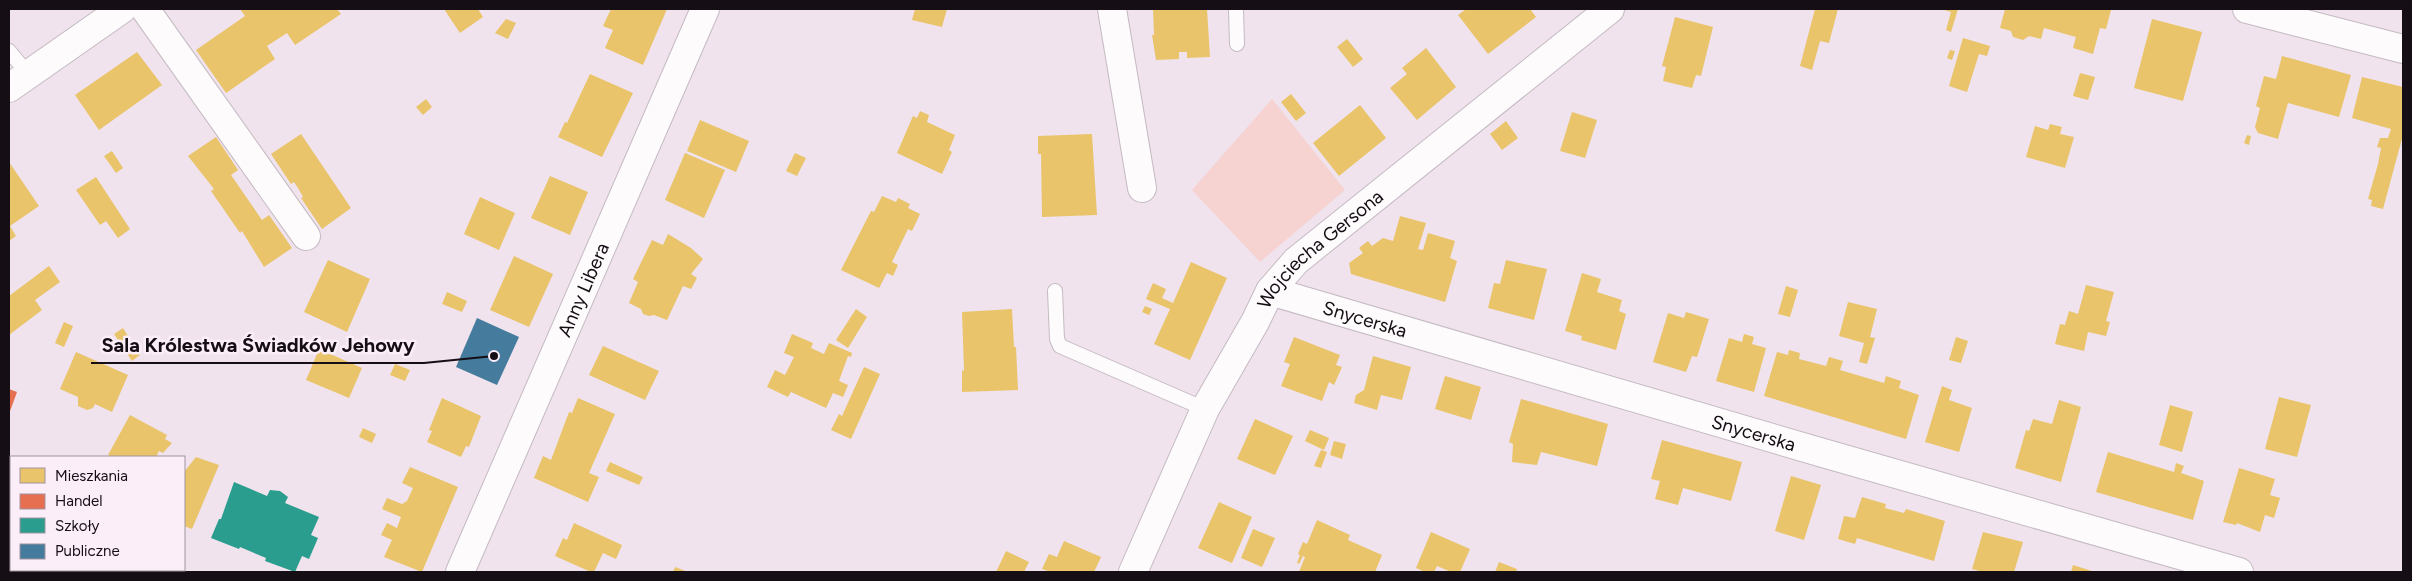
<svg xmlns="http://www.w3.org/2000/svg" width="2412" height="581" font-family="Figtree,sans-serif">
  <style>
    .green { fill: #f6d2d0 }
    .homes { fill: #e9c46a }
    .shops { fill: #e76f51 }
    .schools { fill: #2a9d8f }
    .public { fill: #457b9d }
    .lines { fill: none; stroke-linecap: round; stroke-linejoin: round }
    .service-casing { stroke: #c4bac2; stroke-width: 16 }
    .minor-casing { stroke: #c4bac2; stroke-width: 30 }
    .tertiary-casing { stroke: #c4bac2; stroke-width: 30 }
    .service { stroke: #fdfbfc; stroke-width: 14 }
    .minor { stroke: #fdfbfc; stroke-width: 28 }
    .tertiary { stroke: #fdfbfc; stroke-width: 28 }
    .labels { text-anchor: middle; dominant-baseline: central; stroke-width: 5; stroke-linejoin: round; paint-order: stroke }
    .street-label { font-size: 19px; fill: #150e14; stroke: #fceef9 }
    .leader { fill: none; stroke: #150e14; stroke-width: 2 }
    .callout-dot { fill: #150e14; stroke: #fceef9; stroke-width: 2 }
    .callout-label { font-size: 20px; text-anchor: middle; font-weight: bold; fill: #150e14; stroke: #fceef9; stroke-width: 5; stroke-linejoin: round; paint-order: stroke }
  </style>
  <rect width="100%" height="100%" fill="#f0e3ed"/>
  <!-- green -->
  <path class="green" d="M1272 99 1345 190 1260 262 1192 190Z"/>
  <!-- homes -->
  <g class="homes">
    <path d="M240 9H337L341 14 295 45 287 33 267 46 275 59 226 93 196 50 245 16Z"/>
    <path d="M444 9H478L483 17 460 33Z"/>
    <path d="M611 9H667L643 65 605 48 613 30 603 26Z"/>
    <path d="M915 9H947L942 27 912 20Z"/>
    <path d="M1153 9H1207L1210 57 1187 58V52H1179V59L1156 60 1152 35H1154Z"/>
    <path d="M1466 9H1530L1536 17 1488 54 1458 15Z"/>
    <path d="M1815 9H1838L1829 43 1820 41 1812 70 1800 66Z"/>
    <path d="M1941 9H1958L1951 32 1946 30 1951 12Z"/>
    <path d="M2005 9H2108L2111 10 2106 29 2100 28 2093 54 2073 48 2076 37 2044 28 2041 39 2029 36 2023 40 2013 37 2011 31 2000 28Z"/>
    <path d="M1675 17 1713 27 1701 76 1696 75 1692 88 1663 81 1666 67 1662 66Z"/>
    <path d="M506 19 516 23 508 39 495 33Z"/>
    <path d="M2152 19 2202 32 2183 101 2134 88Z"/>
    <path d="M1963 38 1990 46 1987 56 1979 54 1967 92 1949 86Z"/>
    <path d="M1347 39 1363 59 1353 67 1337 47Z"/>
    <path d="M1426 48 1456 87 1417 120 1390 88 1407 74 1402 68Z"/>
    <path d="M1950 50 1955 51 1952 60 1947 58Z"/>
    <path d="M137 52 162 85 99 130 75 95Z"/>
    <path d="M2282 56 2351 75 2339 117 2288 103 2278 139 2258 133 2255 127 2260 108 2256 106 2264 76 2276 79Z"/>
    <path d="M2080 73 2095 77 2088 100 2073 96Z"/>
    <path d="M590 74 633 93 602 157 558 137 565 122 567 123Z"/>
    <path d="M2362 77 2403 87V135L2383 209 2371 206 2372 200 2368 199 2378 164 2381 148 2377 147 2380 138H2388L2391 129 2352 118Z"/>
    <path d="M1291 94 1306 113 1296 121 1281 102Z"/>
    <path d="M426 99 432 107 423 115 416 107Z"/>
    <path d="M1360 105 1386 138 1339 176 1313 143Z"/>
    <path d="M920 111 929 115 927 122 955 135 949 150 952 152 942 174 897 153 913 116 917 118Z"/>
    <path d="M1572 112 1597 120 1585 158 1560 151Z"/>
    <path d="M700 120 749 141 736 172 687 151Z"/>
    <path d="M1506 121 1518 138 1502 150 1490 134Z"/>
    <path d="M2050 124 2062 127 2060 134 2074 137 2065 168 2026 157 2035 126 2048 130Z"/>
    <path d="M301 134 351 208 322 229 301 198 303 197 298 188 294 182 291 184 271 154Z"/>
    <path d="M1092 134 1097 215 1042 217 1041 154H1038V136Z"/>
    <path d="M2247 135 2251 136 2249 145 2244 143Z"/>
    <path d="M216 137 238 170 231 175 262 220 269 215 292 248 264 267 242 231 240 233 211 191 214 189 188 156Z"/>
    <path d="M112 151 123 168 116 173 104 156Z"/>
    <path d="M685 153 725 170 704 218 665 200Z"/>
    <path d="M795 153 806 158 797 176 786 171Z"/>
    <path d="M9 162 39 206 10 226 16 236 9 241Z"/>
    <path d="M550 176 588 192 570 235 531 218Z"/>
    <path d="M96 177 130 229 118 238 106 221 100 225 76 190Z"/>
    <path d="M882 196 896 202 898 198 910 204 908 208 920 214 912 231 908 229 892 262 898 265 893 276 887 273 879 288 841 270 871 211 874 212Z"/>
    <path d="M480 197 515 213 499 250 464 234Z"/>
    <path d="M1400 216 1426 223 1418 249 1423 250 1428 233 1455 241 1450 258 1457 261 1445 302 1351 274 1349 263 1363 253 1359 248 1368 241 1372 246 1383 238 1393 241Z"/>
    <path d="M668 234 691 248 703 259 691 274 697 278 691 289 683 286 667 320 654 315 649 316 643 314 641 309 629 303 638 282 633 279 652 240 663 245Z"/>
    <path d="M514 256 553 274 529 327 490 310Z"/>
    <path d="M328 260 370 279 347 332 304 312Z"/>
    <path d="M1506 260 1547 269 1534 320 1488 308 1494 283 1500 284Z"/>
    <path d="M1191 262 1227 278 1190 360 1154 344 1170 309 1146 299 1153 283 1166 289 1162 298 1173 303Z"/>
    <path d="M49 266 60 282 35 300 42 310 9 335V296Z"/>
    <path d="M1582 273 1601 279 1597 292 1622 300 1619 311 1626 314 1616 350 1581 340 1582 336 1565 331Z"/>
    <path d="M2086 285 2114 292 2106 321 2110 322 2106 336 2088 332 2084 351 2055 344 2060 324 2065 325 2069 311 2078 314Z"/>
    <path d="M1786 286 1798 290 1790 317 1778 314Z"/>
    <path d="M447 292 467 301 462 312 442 304Z"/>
    <path d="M1848 302 1877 309 1870 337 1875 338 1867 364 1859 362 1864 343 1839 336Z"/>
    <path d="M1145 306 1152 309 1149 315 1142 312Z"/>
    <path d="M856 309 867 317 848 348 836 340Z"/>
    <path d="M1012 309 1014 347H1016L1018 390 962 392V371L964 370 962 312Z"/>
    <path d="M1686 312 1709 319 1697 357 1692 356 1686 372 1653 362 1668 313 1684 318Z"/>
    <path d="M64 322 73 326 64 347 55 343Z"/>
    <path d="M123 328 140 355 132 361 114 334Z"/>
    <path d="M792 334 813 343 811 348 824 354 829 343 852 353 851 357 848 356 839 381 848 385 843 397 833 393 826 408 791 392 788 397 767 387 775 370 785 375 794 357 784 353Z"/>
    <path d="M1744 334 1754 337 1752 344 1766 348 1754 392 1716 381 1729 338 1742 342Z"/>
    <path d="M1294 337 1340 355 1336 365 1342 367 1334 385 1329 382 1322 401 1281 386 1290 364 1284 362Z"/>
    <path d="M1956 337 1968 341 1961 363 1949 360Z"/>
    <path d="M603 346 659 371 645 400 589 375Z"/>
    <path d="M319 349 362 368 349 398 306 380Z"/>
    <path d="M1789 350 1800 353 1799 359 1826 366 1829 357 1843 361 1840 370 1884 383 1886 376 1901 381 1899 388 1919 395 1906 439 1764 396 1777 352 1788 355Z"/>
    <path d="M76 352 128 375 112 412 95 404 93 408 87 410 78 406V397L60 389Z"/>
    <path d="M1373 356 1411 367 1402 400 1381 395 1377 410 1354 403 1356 395 1364 390Z"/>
    <path d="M395 364 410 370 405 381 390 375Z"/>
    <path d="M864 367 880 374 851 439 831 430 839 414 842 416Z"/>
    <path d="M1445 376 1481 387 1471 420 1435 409Z"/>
    <path d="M1942 386 1952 390 1949 400 1972 408 1959 452 1925 442Z"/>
    <path d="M2279 397 2311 405 2297 457 2265 449Z"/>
    <path d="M442 398 481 416 469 447 466 446 461 457 427 442 432 431 429 430Z"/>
    <path d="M578 398 615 414 589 473 599 477 588 502 534 478 543 456 551 460 569 412 572 413Z"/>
    <path d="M1521 399 1608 424 1597 466 1541 452 1537 465 1512 462 1513 444 1509 442Z"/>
    <path d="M2059 400 2081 407 2061 482 2015 468 2026 430 2029 431 2033 419 2052 424Z"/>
    <path d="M2170 405 2193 412 2182 452 2159 445Z"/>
    <path d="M130 415 167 435 165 439 172 443 163 453 159 451 156 457H112L108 455Z"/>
    <path d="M1255 419 1293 436 1275 475 1237 459Z"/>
    <path d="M363 428 376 434 372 443 359 437Z"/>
    <path d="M1310 430 1329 438 1324 450 1305 441Z"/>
    <path d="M1662 440 1742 462 1731 501 1683 488 1678 505 1655 499 1660 481 1651 479Z"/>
    <path d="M1334 441 1346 444 1342 459 1330 455Z"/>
    <path d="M1321 450 1327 452 1321 468 1314 466Z"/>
    <path d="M2108 452 2174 472 2176 463 2184 466 2181 473 2204 481 2193 520 2096 492Z"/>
    <path d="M196 457 219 465 192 529 184 526V472Z"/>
    <path d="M610 462 643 477 639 485 606 471Z"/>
    <path d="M410 467 458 487 422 572 384 557 392 540 381 535 387 523 397 528 401 517 382 509 387 498 402 504 407 501 413 488 402 483Z"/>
    <path d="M2239 468 2275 479 2270 495 2280 498 2274 518 2265 515 2260 532 2237 523 2236 525 2223 522Z"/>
    <path d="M1791 476 1821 485 1804 540 1775 531Z"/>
    <path d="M1862 497 1886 504 1885 508 1904 513 1906 509 1945 521 1934 561 1857 538 1855 544 1838 539 1844 516 1855 518Z"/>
    <path d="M1219 502 1252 517 1232 563 1198 548Z"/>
    <path d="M1317 520 1350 535 1348 540 1382 555 1375 572H1299L1305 557 1303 556 1299 564 1297 563 1300 555 1298 554 1303 542 1307 544Z"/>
    <path d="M574 523 622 545 616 559 603 553 594 572H591L555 556 563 538 567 540Z"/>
    <path d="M1253 529 1275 538 1262 567 1241 558Z"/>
    <path d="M1431 532 1470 549 1460 572H1451L1437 566 1434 572H1425L1416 568Z"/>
    <path d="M1983 532 2023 542 2014 572H1983L1972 569Z"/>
    <path d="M1064 541 1101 557 1094 572H1051L1042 569 1049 554 1057 557Z"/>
    <path d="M1006 551 1029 562 1024 572H996Z"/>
    <path d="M1499 562 1517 569 1516 572H1495Z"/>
    <path d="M2073 565 2095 572H2071Z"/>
    <path d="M675 567 688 572H673Z"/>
  </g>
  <!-- shops -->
  <g class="shops">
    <path d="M9 389 17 392 9 414Z"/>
    <path d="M9 564 11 565V570L29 572H9Z"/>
  </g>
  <!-- schools -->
  <path class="schools" d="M234 482 267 496 270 490 280 491 288 497 285 503 319 517 311 535 318 538 309 559 302 556 295 572 265 561 266 558 240 547 239 549 211 538 219 519H221Z"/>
  <!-- public -->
  <path class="public" d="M477 318 519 337 497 385 456 367Z"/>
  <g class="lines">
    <defs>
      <g id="service">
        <path d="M1236 9 1237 44"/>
        <path d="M9 51 29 75"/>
        <path d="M1055 291 1057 339 1060 346 1205 409"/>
      </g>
      <g id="minor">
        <path d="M145 9 306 236"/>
        <path d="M1112 9 1142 188"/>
        <path d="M2247 9 2403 49"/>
        <path id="s1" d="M1270 291 1823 453 2239 572"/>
        <path d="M9 530 11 531"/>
        <path d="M99 570 105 572"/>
        <path id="s2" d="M460 572 705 9"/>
        <path id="s3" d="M1133 572 1205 409 1255 322 1270 291 1296 261 1610 9"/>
      </g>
      <path id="tertiary" d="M9 88 122 9"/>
    </defs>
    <!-- service casing -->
    <use href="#service" class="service-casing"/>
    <!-- minor casing -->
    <use href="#minor" class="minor-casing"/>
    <!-- tertiary casing -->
    <use href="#tertiary" class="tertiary-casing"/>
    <!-- service -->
    <use href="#service" class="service"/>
    <!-- minor -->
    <use href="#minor" class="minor"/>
    <!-- tertiary -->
    <use href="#tertiary" class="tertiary"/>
  </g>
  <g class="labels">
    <!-- street labels -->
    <g class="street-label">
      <text stroke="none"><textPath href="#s3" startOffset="378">Wojciecha Gersona</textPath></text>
      <text stroke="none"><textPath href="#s2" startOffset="308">Anny Libera</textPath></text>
      <text stroke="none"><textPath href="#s1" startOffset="99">Snycerska</textPath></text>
      <text stroke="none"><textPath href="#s1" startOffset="504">Snycerska</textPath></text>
    </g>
  </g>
  <!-- callouts -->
  <path class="leader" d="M494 356L424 363H91"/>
  <circle class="callout-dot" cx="494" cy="356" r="5"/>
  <g class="callout-label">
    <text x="258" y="352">Sala Królestwa Świadków Jehowy</text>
  </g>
  <!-- border -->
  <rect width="2412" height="581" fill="none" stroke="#150e14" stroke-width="20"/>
  <!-- legend -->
  <rect x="10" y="456" width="175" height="115" fill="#fceef9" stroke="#a0949d"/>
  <rect x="20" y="468" width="25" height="15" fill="#e9c46a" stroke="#a0949d"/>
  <text x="55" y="481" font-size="15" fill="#150e14">Mieszkania</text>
  <rect x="20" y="494" width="25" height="15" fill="#e76f51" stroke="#a0949d"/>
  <text x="55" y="506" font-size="15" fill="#150e14">Handel</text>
  <rect x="20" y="518" width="25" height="15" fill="#2a9d8f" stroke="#a0949d"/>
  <text x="55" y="531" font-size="15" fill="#150e14">Szkoły</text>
  <rect x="20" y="544" width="25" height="15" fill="#457b9d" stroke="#a0949d"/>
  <text x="55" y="556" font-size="15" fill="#150e14">Publiczne</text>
</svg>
